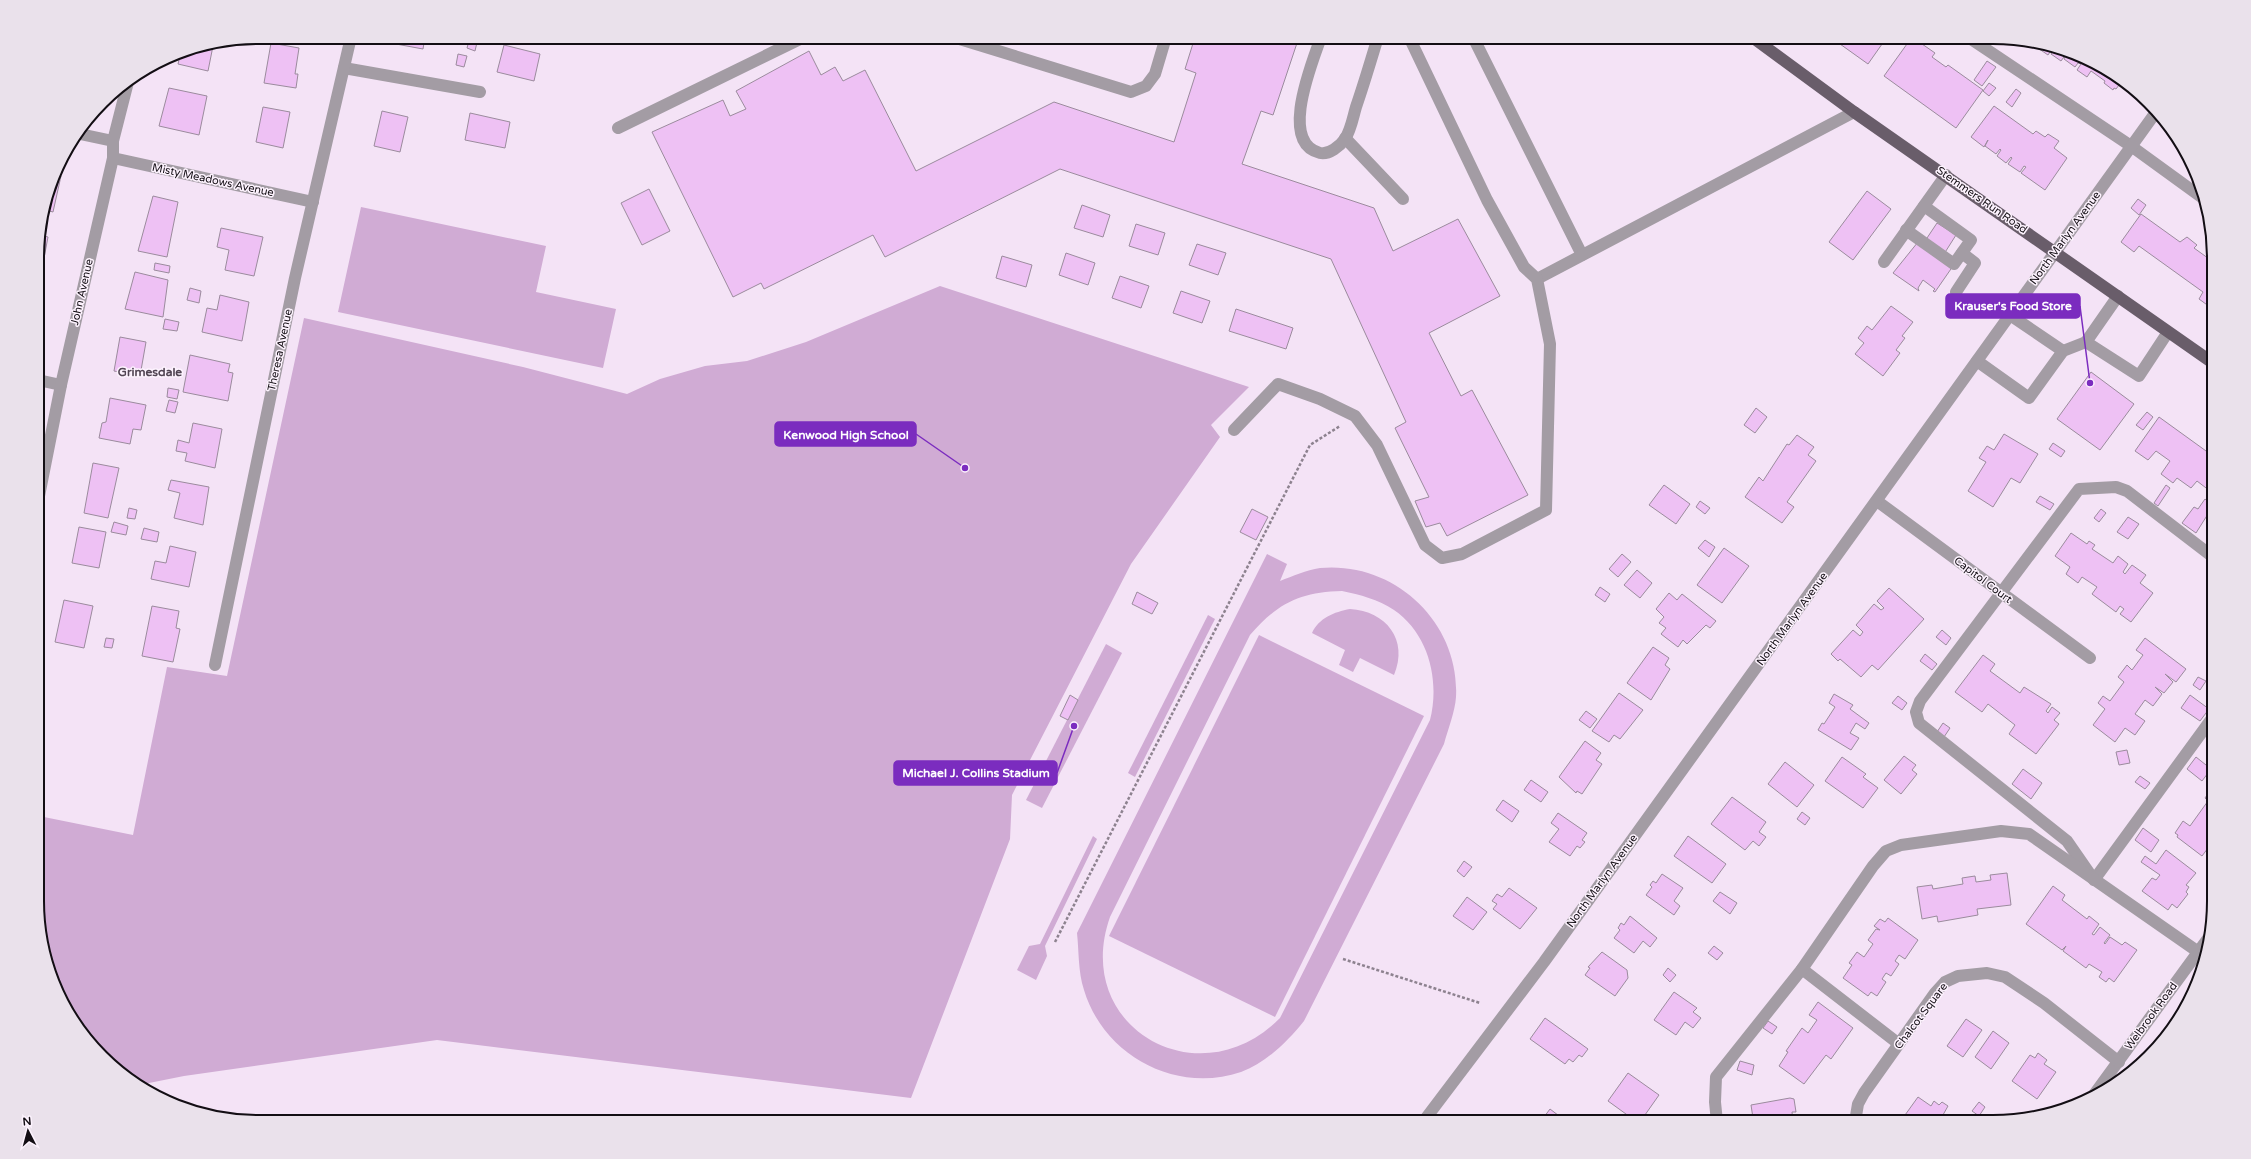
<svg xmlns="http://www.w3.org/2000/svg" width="2251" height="1159" font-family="'Varela Round',sans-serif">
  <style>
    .green { fill: #d0abd4; fill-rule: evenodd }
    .building { fill: #eec1f4; stroke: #9b8b9d }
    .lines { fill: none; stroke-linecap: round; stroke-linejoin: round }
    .path { stroke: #8d828f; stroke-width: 2.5; stroke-dasharray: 3 2; stroke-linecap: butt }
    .minor { stroke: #a39ca4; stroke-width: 12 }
    .major { stroke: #695d6a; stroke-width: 12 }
    .labels { text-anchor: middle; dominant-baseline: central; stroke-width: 3; stroke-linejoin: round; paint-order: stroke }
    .street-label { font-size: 11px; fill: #130e14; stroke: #fdf3fe }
    .neighbourhood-label { font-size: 12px; font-weight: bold; fill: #514453; stroke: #fdf3fe }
    .rim { fill: none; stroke: #130e14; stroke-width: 2 }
    .leader { fill: none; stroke: #7b2cbf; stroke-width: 1.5 }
    .callout-dot { fill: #7b2cbf; stroke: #fdf3fe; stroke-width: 1.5 }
    .callout { fill: #7b2cbf; stroke: #7b2cbf; stroke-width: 1.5 }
    .callout-label { font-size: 12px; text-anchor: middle; font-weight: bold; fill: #fff }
  </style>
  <rect width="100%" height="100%" fill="#f4e3f6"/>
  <!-- green -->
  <g class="green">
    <path d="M361 207 546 246 536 292 616 309 603 368 338 312Z"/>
    <path d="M940 286 1249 387 1211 425 1220 437 1131 564 1012 795 1010 839 911 1098 437 1040 184 1076 139 1085 113 1067 74 1024 54 985 39 930V816L133 835 167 667 227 676 304 318 523 367 627 394 660 379 705 366 747 361 806 342Z"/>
    <path d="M1267 554 1287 564 1280 581C1293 576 1306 570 1320 568 1394 561 1460 622 1456 697 1455 712 1448 729 1444 744L1304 1021C1288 1041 1266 1063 1241 1072 1176 1094 1104 1056 1084 990 1078 972 1079 951 1077 933ZM1342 591C1360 595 1378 599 1394 610 1429 634 1440 681 1430 720L1280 1018C1200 1100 1071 1028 1110 917L1250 635C1278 603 1300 592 1342 591Z"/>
    <path d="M1350 609C1386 611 1409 640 1394 675L1360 658 1353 672 1339 665 1345 650 1312 633C1319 618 1334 612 1350 609Z"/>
    <path d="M1208 615 1215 619 1135 777 1128 773Z"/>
    <path d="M1259 635 1424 716 1275 1017 1109 936Z"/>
    <path d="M1106 644 1122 653 1042 808 1026 800Z"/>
    <path d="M1093 836 1097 839 1045 946 1047 956 1036 980 1017 970 1029 946 1040 944Z"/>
  </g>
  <!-- building -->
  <g class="building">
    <path d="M397 37H425L423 49 396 44Z"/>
    <path d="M470 37 478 38 475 51 467 48Z"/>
    <path d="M1195 37H1299L1273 115 1261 111 1242 164 1374 208 1393 251 1458 219 1500 296 1429 333 1461 396 1472 390 1528 495 1447 536 1440 523 1426 527 1415 501 1429 497 1395 428 1406 422 1331 259 1060 169 885 257 873 235 764 289 761 283 733 297 652 132 723 100 730 116 746 109 736 91 809 51 821 75 835 67 843 81 865 70 916 171 1054 102 1174 142 1196 73 1185 69Z"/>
    <path d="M1834 37H1887L1868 64 1833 39Z"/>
    <path d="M1912 37 1935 53 1932 57 1946 67 1948 65 1983 90 1956 128 1884 76Z"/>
    <path d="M2029 42 2050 44 2054 46 2048 55Z"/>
    <path d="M271 43 299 48 295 74H298L296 88 264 83Z"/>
    <path d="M504 45 540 54 534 81 497 72Z"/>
    <path d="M213 46 208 71 178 64 181 52Z"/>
    <path d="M2056 47 2091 60 2122 81 2116 89 2114 88 2113 90 2104 83 2105 81 2091 71 2087 77 2077 70 2081 64 2078 63 2075 67 2064 59 2066 54 2061 61 2051 54Z"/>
    <path d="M458 54 467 56 464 67 456 65Z"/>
    <path d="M1987 61 1996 67 1982 86 1974 80Z"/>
    <path d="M1989 83 1996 88 1989 96 1983 91Z"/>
    <path d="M169 88 207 96 199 135 159 126Z"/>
    <path d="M2016 89 2021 93 2012 107 2006 102Z"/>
    <path d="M1994 106 2033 134 2036 131 2045 137 2048 134 2059 141 2054 148 2067 158 2045 190 2021 173 2026 167 2024 166 2020 172 2008 164 2012 158 2011 157 2006 163 1997 156 2001 150 2000 149 1996 154 1985 146 1988 140 1984 147 1971 137Z"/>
    <path d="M263 107 290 112 283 148 256 142Z"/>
    <path d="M382 111 408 117 400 152 374 146Z"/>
    <path d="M470 113 510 122 505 148 465 140Z"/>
    <path d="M56 175 61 176 53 212 46 210Z"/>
    <path d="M649 189 670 231 642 245 621 203Z"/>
    <path d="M1867 191 1891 209 1853 260 1829 242Z"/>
    <path d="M153 196 178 202 167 257 138 251Z"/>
    <path d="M2138 199 2146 205 2139 215 2131 208Z"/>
    <path d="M1082 205 1110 215 1103 237 1074 228Z"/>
    <path d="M2141 214 2180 242 2187 237 2197 245 2194 248 2212 261V304L2210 307 2199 299 2203 292 2139 246 2134 252 2121 242Z"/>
    <path d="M1937 223 1956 235 1944 254 1925 241Z"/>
    <path d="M1136 224 1165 233 1158 255 1129 246Z"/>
    <path d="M221 228 263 237 254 276 225 270 229 250 217 247Z"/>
    <path d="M40 235 48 237 41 274 38 273 37 244Z"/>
    <path d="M1918 242 1953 266 1935 292 1933 291 1935 289 1923 280 1918 288 1919 291 1893 273Z"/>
    <path d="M1197 244 1226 253 1218 275 1189 265Z"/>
    <path d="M1066 253 1095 263 1088 285 1059 275Z"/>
    <path d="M1002 256 1032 265 1026 287 996 278Z"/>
    <path d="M155 263 170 266 169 273 154 270Z"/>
    <path d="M135 272 168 280 163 317 125 309Z"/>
    <path d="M1120 276 1149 286 1141 308 1112 298Z"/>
    <path d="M190 288 201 291 199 303 187 300Z"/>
    <path d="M1181 291 1210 301 1202 323 1173 313Z"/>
    <path d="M220 295 249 302 242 341 202 332 207 308 217 310Z"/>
    <path d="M1891 306 1913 322 1902 336 1905 338 1896 350 1900 353 1883 376 1855 354 1864 343 1858 338 1867 326 1872 330Z"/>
    <path d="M1236 309 1293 328 1286 349 1229 331Z"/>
    <path d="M165 319 179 322 177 331 163 329Z"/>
    <path d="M120 337 146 342 140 376 114 371Z"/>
    <path d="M190 355 230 364 228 372 233 373 228 401 183 392Z"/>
    <path d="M2091 372 2134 404 2100 450 2057 419Z"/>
    <path d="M168 388 179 390 177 399 167 397Z"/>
    <path d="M110 398 146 405 141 430 133 429 130 444 99 438 102 423 106 422Z"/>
    <path d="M169 400 178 402 175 413 166 411Z"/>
    <path d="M1756 408 1767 417 1755 433 1744 425Z"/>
    <path d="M2147 412 2153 417 2143 430 2136 425Z"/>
    <path d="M2159 417 2213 456V487L2210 491 2197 481 2191 488 2177 478 2173 483 2161 474 2170 461 2156 451 2148 460 2135 451Z"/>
    <path d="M193 423 222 429 215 468 185 461 187 453 176 451 178 440 189 443Z"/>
    <path d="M2004 434 2038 454 2020 483 2011 478 1993 507 1968 491 1986 462 1979 458 1987 446 1994 450Z"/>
    <path d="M1797 435 1814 447 1808 455 1816 461 1787 502 1794 507 1782 523 1745 497 1759 477 1763 481 1787 444 1789 445Z"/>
    <path d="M2053 443 2065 451 2061 457 2049 449Z"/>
    <path d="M93 463 119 468 108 518 84 513Z"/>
    <path d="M171 480 209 487 203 525 174 518 180 493 168 490Z"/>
    <path d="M1664 485 1690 504 1676 524 1649 505Z"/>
    <path d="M2166 485 2170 488 2158 506 2154 503Z"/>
    <path d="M2040 496 2054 504 2050 510 2036 502Z"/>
    <path d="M2205 499 2213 506 2196 533 2182 523 2194 507 2198 509Z"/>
    <path d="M1700 501 1710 508 1705 514 1696 507Z"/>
    <path d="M129 508 137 510 135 519 127 518Z"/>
    <path d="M1252 509 1268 517 1256 540 1240 532Z"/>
    <path d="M2101 509 2106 513 2099 522 2094 518Z"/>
    <path d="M2128 517 2139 524 2128 539 2117 532Z"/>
    <path d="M114 522 128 526 126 535 111 532Z"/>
    <path d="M79 527 106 532 99 568 72 563Z"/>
    <path d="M144 528 159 532 157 542 141 539Z"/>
    <path d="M2071 533 2087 544 2089 541 2095 545 2092 549 2113 563 2118 556 2128 564 2123 572 2125 574 2132 565 2146 575 2140 583 2153 593 2131 622 2120 614 2124 609 2120 606 2116 612 2092 594 2097 587 2082 577 2078 583 2066 574 2070 567 2055 556Z"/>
    <path d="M1705 540 1715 547 1709 557 1698 548Z"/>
    <path d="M170 546 196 552 189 587 151 579 155 561 166 563Z"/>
    <path d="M1724 548 1749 566 1722 603 1697 585Z"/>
    <path d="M1622 554 1631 562 1618 577 1609 569Z"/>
    <path d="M1637 570 1652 583 1640 598 1624 585Z"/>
    <path d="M1600 587 1610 594 1605 602 1595 595Z"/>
    <path d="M1889 588 1924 619 1878 670 1872 665 1861 677 1840 659 1838 661 1831 654 1853 630 1860 636 1863 632 1856 625 1874 604 1881 610 1884 608 1877 601Z"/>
    <path d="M1137 592 1158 603 1152 614 1132 604Z"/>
    <path d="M1669 593 1677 600 1682 594 1716 621 1710 628 1706 625 1687 644 1683 640 1678 647 1661 634 1666 628 1659 623 1664 617 1656 609Z"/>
    <path d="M64 600 93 606 84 648 55 642Z"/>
    <path d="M152 606 179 611 176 628 180 629 173 662 142 656Z"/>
    <path d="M1942 630 1951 638 1946 645 1936 637Z"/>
    <path d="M106 638 114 639 112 648 104 647Z"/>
    <path d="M2145 638 2186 669 2176 682 2165 674 2173 682 2164 693 2155 687 2162 694 2153 706 2145 700 2135 714 2145 721 2135 735 2125 728 2115 742 2093 725 2105 709 2098 703 2103 696 2110 701 2124 682 2118 677 2127 665 2132 670 2143 655 2136 650Z"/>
    <path d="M1653 647 1669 658 1665 665 1670 669 1651 700 1627 683Z"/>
    <path d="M1925 654 1937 664 1932 670 1920 661Z"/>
    <path d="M1983 655 1995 664 1990 671 2020 693 2024 687 2051 704 2046 711 2048 713 2052 707 2060 713 2054 720 2059 724 2036 754 2009 734 2015 725 1988 704 1982 712 1955 692Z"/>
    <path d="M2198 677 2206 681 2200 690 2193 685Z"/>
    <path d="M1619 693 1643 710 1620 739 1614 735 1609 742 1592 731Z"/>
    <path d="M1834 694 1853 705 1850 709 1869 723 1865 729 1856 723 1850 733 1859 738 1851 750 1818 730 1822 723 1824 724 1835 707 1829 703Z"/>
    <path d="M1070 695 1078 700 1068 720 1060 716Z"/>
    <path d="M2190 695 2209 709 2200 721 2181 708Z"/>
    <path d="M1898 696 1907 703 1902 710 1892 703Z"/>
    <path d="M1586 711 1597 719 1590 728 1579 720Z"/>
    <path d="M1943 723 1950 728 1944 737 1937 732Z"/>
    <path d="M1585 741 1601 753 1596 760 1602 764 1582 794 1577 791 1576 793 1559 777Z"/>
    <path d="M2127 750 2130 763 2119 765 2116 752Z"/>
    <path d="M1904 756 1916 765 1912 770 1917 774 1901 794 1884 780Z"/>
    <path d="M1842 757 1866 774 1863 777 1878 788 1863 808 1825 781Z"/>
    <path d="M2196 757 2211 769 2202 781 2187 769Z"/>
    <path d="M1785 762 1814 785 1797 807 1768 784Z"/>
    <path d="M2023 769 2042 783 2031 799 2012 784Z"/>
    <path d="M2140 776 2150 783 2145 789 2135 782Z"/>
    <path d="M1531 780 1548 792 1541 802 1524 790Z"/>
    <path d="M2212 788 2214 790V840L2202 856 2177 837 2178 835 2175 833 2183 821 2190 826 2208 801 2205 798Z"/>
    <path d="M1732 797 1766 822 1759 832 1766 837 1759 846 1753 841 1745 850 1711 824Z"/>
    <path d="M1503 800 1519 811 1512 822 1496 810Z"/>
    <path d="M1802 812 1810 818 1805 825 1797 819Z"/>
    <path d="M1558 813 1587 833 1582 840 1585 842 1580 848 1577 846 1570 856 1549 842 1559 829 1551 823Z"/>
    <path d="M2143 828 2159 840 2151 852 2135 840Z"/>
    <path d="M1688 836 1726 864 1712 883 1674 856Z"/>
    <path d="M2166 850 2196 873 2186 885 2189 887 2186 892 2188 894 2177 908 2172 904 2168 910 2142 891 2152 878 2156 880 2160 875 2141 862 2145 856 2156 864Z"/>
    <path d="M1464 861 1472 867 1464 877 1457 871Z"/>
    <path d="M2007 873 2011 905 1977 909 1978 915 1938 922 1937 916 1922 919 1917 887 1932 885 1933 889 1963 884 1962 878 1975 876 1976 882 1991 880 1990 875Z"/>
    <path d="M1662 874 1683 888 1674 901 1680 906 1674 915 1646 895 1652 887 1650 885 1653 881 1656 883Z"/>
    <path d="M2053 886 2065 895 2062 900 2087 919 2089 916 2099 924 2092 934 2094 935 2100 927 2110 935 2104 943 2105 944 2110 937 2122 945 2125 942 2137 950 2114 982 2109 978 2106 982 2099 977 2102 972 2089 964 2086 968 2063 951 2066 946 2062 950 2026 924Z"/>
    <path d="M1509 888 1537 908 1520 929 1493 909 1497 904 1492 901 1497 894 1502 897Z"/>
    <path d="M1720 892 1737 903 1730 914 1713 901Z"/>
    <path d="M1467 897 1487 912 1473 930 1453 916Z"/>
    <path d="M1630 916 1657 938 1650 947 1643 941 1634 953 1614 938 1620 930 1618 928 1621 923 1624 925Z"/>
    <path d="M1888 918 1918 940 1905 959 1899 955 1895 961 1899 964 1891 976 1886 973 1882 979 1886 982 1877 996 1871 992 1868 996 1843 978 1852 965 1849 963 1857 952 1864 957 1873 944 1868 940 1876 929 1880 930 1874 926 1880 919 1885 922Z"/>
    <path d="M1714 946 1723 953 1717 960 1708 953Z"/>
    <path d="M1602 952 1627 970 1628 978 1615 996 1585 975 1590 968 1588 967Z"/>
    <path d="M1668 968 1676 975 1670 982 1663 975Z"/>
    <path d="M1674 992 1697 1008 1693 1012 1701 1018 1693 1028 1685 1022 1676 1035 1654 1020Z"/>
    <path d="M1818 1002 1853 1028 1831 1059 1826 1055 1804 1084 1779 1066 1788 1052 1786 1051 1802 1028 1808 1033 1817 1020 1809 1015Z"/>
    <path d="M1545 1018 1588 1049 1582 1057 1579 1055 1573 1062 1569 1059 1565 1064 1530 1039Z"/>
    <path d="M1966 1019 1982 1030 1963 1057 1947 1046Z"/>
    <path d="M1768 1021 1777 1027 1772 1034 1763 1028Z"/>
    <path d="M1993 1031 2009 1043 1991 1069 1975 1057Z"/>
    <path d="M2038 1053 2047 1060 2044 1064 2056 1072 2037 1099 2012 1081 2030 1055 2035 1058Z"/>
    <path d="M1740 1061 1754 1065 1752 1075 1737 1070Z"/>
    <path d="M1628 1073 1659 1095 1640 1122H1637L1608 1101Z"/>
    <path d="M1918 1097 1931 1106 1934 1101 1939 1105 1942 1102 1948 1106 1939 1122H1900Z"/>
    <path d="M1790 1098 1794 1099 1796 1112H1792L1793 1122H1759L1758 1117 1753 1118 1751 1105Z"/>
    <path d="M1979 1102 1985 1107 1979 1116 1972 1111Z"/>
    <path d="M1550 1109 1567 1122 1537 1121 1541 1115 1544 1117Z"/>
  </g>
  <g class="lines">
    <!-- path -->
    <g class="path">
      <path d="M1055 942 1310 445 1340 426"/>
      <path d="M1343 959 1480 1003"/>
    </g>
    <!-- minor -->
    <g class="minor">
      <path d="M953 37 1131 92 1146 86 1155 74 1166 37"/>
      <path d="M1321 37C1313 61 1278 143 1320 153 1329 155 1340 146 1345 139 1351 130 1353 117 1356 107 1364 84 1371 60 1378 37"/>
      <path d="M1473 37 1582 255"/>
      <path d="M1968 37 2131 146 2204 199"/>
      <path d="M344 68 480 92"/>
      <path d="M618 128 804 37"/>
      <path d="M80 134 113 141"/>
      <path d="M1345 138 1403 199"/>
      <path d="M113 158 313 202"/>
      <path d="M1906 230 1954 264 1971 240 1924 206"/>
      <path d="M1884 262 1946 175"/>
      <path d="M1537 279 1854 112"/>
      <path d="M1956 292 1975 263 1962 253"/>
      <path d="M2010 315 2063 351"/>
      <path d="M2086 342 2118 296"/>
      <path d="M1977 361 2029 398 2063 351 2086 342 2139 376 2168 332"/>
      <path d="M38 380 61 385"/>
      <path d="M1234 430 1278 384 1320 399 1355 416 1377 445 1425 545 1442 558 1462 554 1546 510 1550 344 1537 279 1524 267 1487 200 1409 37"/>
      <path d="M38 501 61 385 113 158V141L128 82"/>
      <path d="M1877 501 2090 658"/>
      <path d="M2213 557 2127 491 2116 487 2079 489 1920 701 1916 712 1919 723 2067 841 2094 880 2213 717"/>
      <path d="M215 665 295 278 351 37"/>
      <path d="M1802 969 1899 1044"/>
      <path d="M2093 1096 2209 937"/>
      <path d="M1423 1122 1544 962 2156 112"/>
      <path d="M1717 1122 1715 1102 1716 1077 1802 969 1873 866 1886 851 1901 845 2001 831 2029 834 2207 958"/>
      <path d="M1855 1122 1858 1104 1864 1093 1935 993 1945 982 1958 976 1987 973 2005 977 2044 1003 2119 1062"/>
    </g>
    <!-- major -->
    <path class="major" d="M1752 37 1854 112 2213 363"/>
  </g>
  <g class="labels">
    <!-- street labels -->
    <g class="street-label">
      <text transform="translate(213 180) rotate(12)">Misty Meadows Avenue</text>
      <text transform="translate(1982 200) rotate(35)">Stemmers Run Road</text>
      <text transform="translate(2065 238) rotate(-54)">North Marlyn Avenue</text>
      <text transform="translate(82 292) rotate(-77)">John Avenue</text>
      <text transform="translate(280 350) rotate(-78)">Theresa Avenue</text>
      <text transform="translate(1983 580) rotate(37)">Capitol Court</text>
      <text transform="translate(1792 619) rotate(-54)">North Marlyn Avenue</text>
      <text transform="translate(1602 881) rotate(-54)">North Marlyn Avenue</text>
      <text transform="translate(1921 1016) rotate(-53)">Chalcot Square</text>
      <text transform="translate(2151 1016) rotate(-54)">Welbrook Road</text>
    </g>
    <!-- neighbourhood labels -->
    <g class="neighbourhood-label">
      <text x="150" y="372">Grimesdale</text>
    </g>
  </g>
  <!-- crop -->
  <path d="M0 0H2251V1159H0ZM258 44H1993A214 214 0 0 1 2207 258V901A214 214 0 0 1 1993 1115H258A214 214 0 0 1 44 901V258A214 214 0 0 1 258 44Z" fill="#eae1eb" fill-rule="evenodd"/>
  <path class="rim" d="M258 44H1993A214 214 0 0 1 2207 258V901A214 214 0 0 1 1993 1115H258A214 214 0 0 1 44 901V258A214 214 0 0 1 258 44Z"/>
  <!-- callouts -->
  <path class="leader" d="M2090 383L2080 306M965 468L916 434M1074 726L1057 773"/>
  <g class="callout-dot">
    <circle cx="2090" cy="383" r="4"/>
    <circle cx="965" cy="468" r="4"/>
    <circle cx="1074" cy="726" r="4"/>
  </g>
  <g class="callout">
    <rect x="1946" y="294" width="134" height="24" rx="4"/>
    <rect x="775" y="422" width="141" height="24" rx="4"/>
    <rect x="894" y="761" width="163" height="24" rx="4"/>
  </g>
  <g class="callout-label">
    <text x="2013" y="310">Krauser's Food Store</text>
    <text x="846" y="439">Kenwood High School</text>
    <text x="976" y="777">Michael J. Collins Stadium</text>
  </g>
  <!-- north arrow -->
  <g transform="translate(28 1131) rotate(354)" stroke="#fdf3fe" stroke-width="3" paint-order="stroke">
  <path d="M0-3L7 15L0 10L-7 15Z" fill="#130e14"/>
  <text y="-6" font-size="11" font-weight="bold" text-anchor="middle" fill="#130e14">N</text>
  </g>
</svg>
